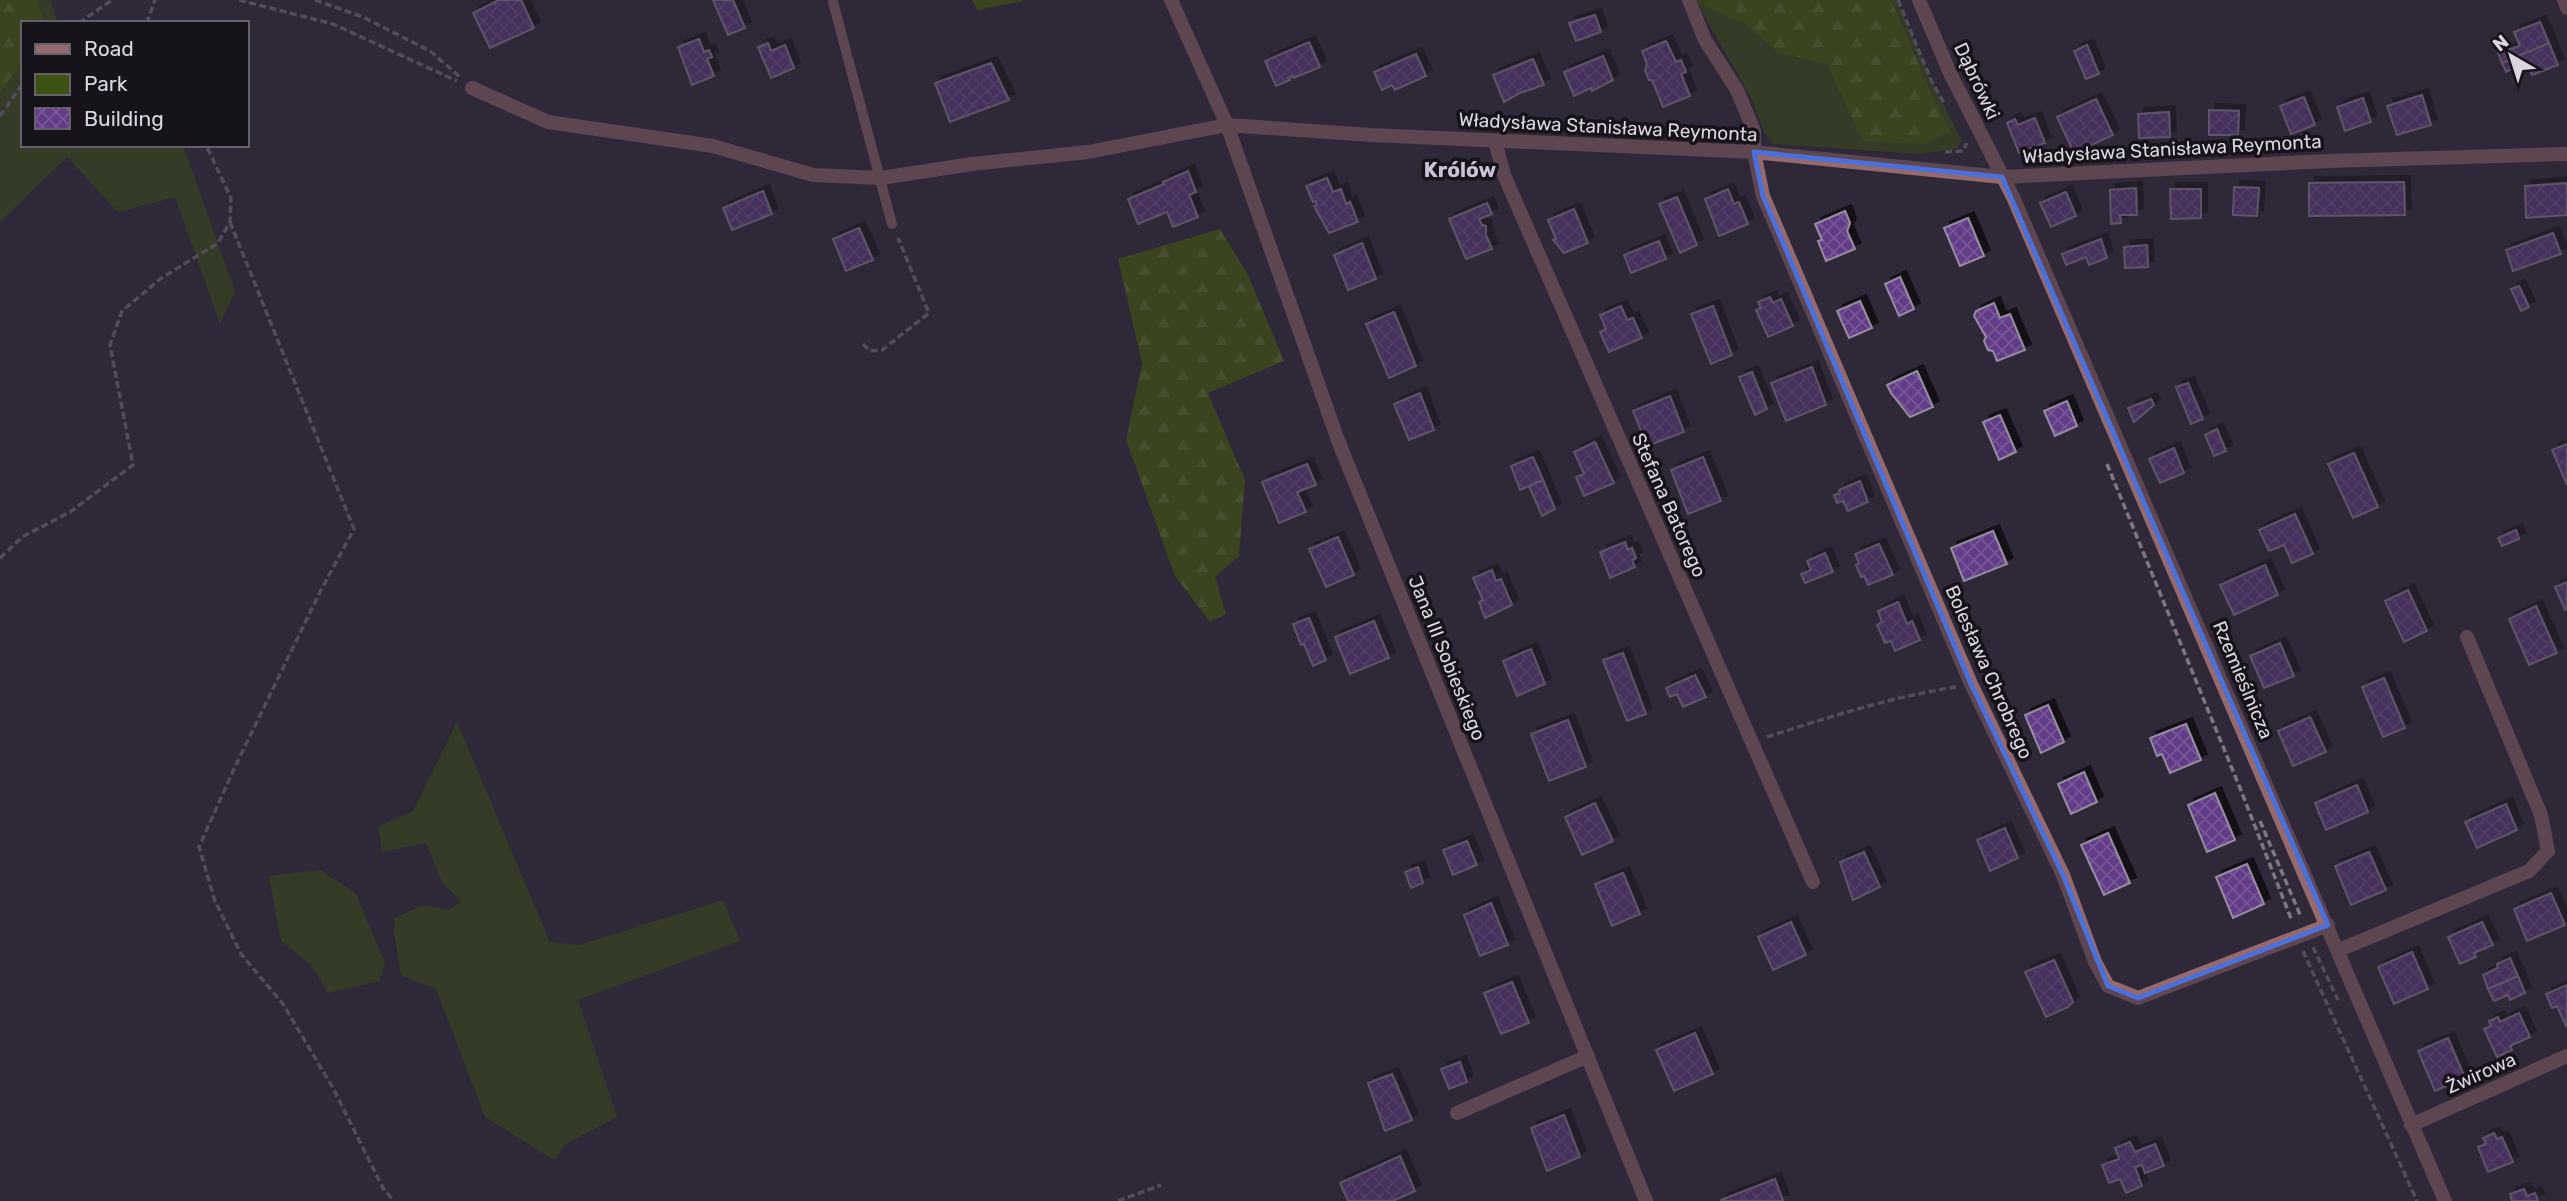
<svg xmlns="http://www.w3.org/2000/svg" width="2567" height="1201" font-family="Rubik,sans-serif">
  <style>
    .green { fill: #3b5213 }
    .forest { fill: url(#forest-firs) }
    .building { fill: url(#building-cross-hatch); stroke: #958ca0; stroke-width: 2; filter: url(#shadow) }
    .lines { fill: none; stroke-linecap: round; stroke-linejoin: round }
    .path { stroke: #7d7684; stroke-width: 3.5; stroke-dasharray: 7 3.5; stroke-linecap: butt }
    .service { stroke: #966a6c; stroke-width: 10 }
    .minor { stroke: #966a6c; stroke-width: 14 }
    .marked { fill: none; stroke: #4c70da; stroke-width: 5; stroke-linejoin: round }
    .labels { text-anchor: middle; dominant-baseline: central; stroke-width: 7; stroke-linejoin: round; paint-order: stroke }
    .street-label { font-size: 19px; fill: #dbd6e1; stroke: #16131a }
    .neighbourhood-label { font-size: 21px; font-weight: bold; fill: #cbc2d7; stroke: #16131a }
  </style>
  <defs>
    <pattern id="forest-firs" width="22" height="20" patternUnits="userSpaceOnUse" patternTransform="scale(1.75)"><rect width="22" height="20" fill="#486901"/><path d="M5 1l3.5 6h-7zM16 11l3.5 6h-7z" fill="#627e26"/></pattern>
    <pattern id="building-cross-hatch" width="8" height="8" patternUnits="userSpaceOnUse" patternTransform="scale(1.75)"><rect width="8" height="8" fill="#623c87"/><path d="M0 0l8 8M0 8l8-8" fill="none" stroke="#785798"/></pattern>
    <filter id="shadow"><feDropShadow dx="6" dy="-6" stdDeviation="0" flood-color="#0009"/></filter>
  </defs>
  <rect width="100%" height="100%" fill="#2f2838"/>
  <!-- green -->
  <g class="green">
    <path d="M0 0H50L58 23H23V145H183L235 291 220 324 175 197 118 212 67 157 0 222Z"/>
    <path d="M1697 0H1897L1927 71 1962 141 1956 149 1919 154 1773 144C1761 130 1759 116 1752 100 1735 66 1712 35 1697 0Z"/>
    <path d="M457 722 550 942 579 945 723 900 740 941 578 1000 617 1117 566 1144 554 1160 485 1117 436 989 401 975 394 932 395 918 423 905 448 910 461 902 442 882 426 843 382 852 378 827 413 811Z"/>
    <path d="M320 870 356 894 385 963 379 981 328 993 311 965 281 941 269 876Z"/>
  </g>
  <!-- forest -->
  <g class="forest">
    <path d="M0 0H37L44 23H23V63L0 91Z"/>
    <path d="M972 0H1023V1L977 10Z"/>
    <path d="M1703 0H1891L1929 89 1950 131 1925 144 1863 141 1827 64 1779 53 1745 24 1705 6Z"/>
    <path d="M1220 229 1248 275 1284 361 1208 393 1245 480 1239 556 1215 577 1226 614 1210 622 1175 576 1126 440 1142 363 1118 259Z"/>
  </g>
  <!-- building -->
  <g class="building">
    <path d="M499 0H521L534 28 490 48 473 13Z"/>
    <path d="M713 0H733L745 28 728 35Z"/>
    <path d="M1595 15 1601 32 1576 41 1569 23Z"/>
    <path d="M2540 22 2549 43 2502 63 2498 53 2520 46 2514 32Z"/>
    <path d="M699 39 704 52 709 50 712 57 707 59 714 76 692 85 678 47Z"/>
    <path d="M1666 41 1676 62 1681 60 1686 72 1681 74 1690 96 1663 107 1652 80H1649L1645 71 1647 64 1642 51Z"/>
    <path d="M1309 42 1320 67 1294 78 1293 76 1288 78 1290 80 1276 86 1265 61Z"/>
    <path d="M768 43 771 51 785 45 794 68 771 78 758 47Z"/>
    <path d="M2549 43 2558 65 2532 75 2527 62 2506 72 2502 63Z"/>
    <path d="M2087 45 2099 74 2086 79 2074 51Z"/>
    <path d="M1416 54 1426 76 1395 90 1392 85 1382 90 1374 72Z"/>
    <path d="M1603 56 1613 80 1592 91 1591 88 1574 96 1564 72Z"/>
    <path d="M1533 59 1544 85 1520 93 1504 102 1493 75Z"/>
    <path d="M991 63 1009 100 950 122 935 83Z"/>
    <path d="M2422 95 2431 125 2397 135 2387 106Z"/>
    <path d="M2304 97 2315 125 2291 134 2280 106Z"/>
    <path d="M2363 98 2371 122 2345 131 2337 107Z"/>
    <path d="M2096 99 2113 135 2074 153 2057 117Z"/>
    <path d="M2209 110 2239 111 2238 135H2209Z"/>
    <path d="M2169 112 2170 137 2139 138 2138 114Z"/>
    <path d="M2035 118 2045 143 2019 153 2007 123 2015 119 2018 125Z"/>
    <path d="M1188 171 1196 192 1189 195 1198 217 1173 227 1167 212 1138 224 1128 199 1164 184 1163 182Z"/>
    <path d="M1327 178 1333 192 1341 189 1346 204 1350 202 1358 222 1329 233 1314 206 1317 205 1316 201 1313 202 1306 186Z"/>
    <path d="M2404 182 2405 215 2309 216V183Z"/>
    <path d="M2567 183V215L2526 218 2525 186Z"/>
    <path d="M2234 187 2259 188 2257 216 2233 215Z"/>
    <path d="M2136 188 2137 215H2120L2121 223 2111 224 2110 190Z"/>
    <path d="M1728 189 1734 204 1739 202 1748 224 1719 236 1705 199Z"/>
    <path d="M2170 189H2201V218L2171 219Z"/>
    <path d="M763 191 772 214 732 230 723 208Z"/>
    <path d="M2066 192 2076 216 2051 227 2040 203Z"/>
    <path d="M1677 197 1697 245 1680 253 1659 204Z"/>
    <path d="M1487 203 1492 214 1479 219 1482 225 1486 226V235L1492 249 1466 259 1449 219Z"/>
    <path d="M1574 209 1588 243 1564 253 1553 240 1556 239 1548 220Z"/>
    <path d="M1845 211 1850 223 1847 231 1855 249 1826 261 1818 241 1822 240 1815 224Z"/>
    <path d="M1968 218 1984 256 1960 266 1944 228Z"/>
    <path d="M859 228 873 260 846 271 833 239Z"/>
    <path d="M2553 233 2561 254 2513 271 2506 250Z"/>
    <path d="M2101 239 2107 258 2089 265 2086 257 2066 265 2062 254Z"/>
    <path d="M1659 241 1666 259 1631 273 1624 255Z"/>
    <path d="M1362 243 1376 279 1348 290 1334 255Z"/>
    <path d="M2147 245 2148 267 2125 268 2124 247Z"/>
    <path d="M1900 277 1914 309 1899 316 1885 284Z"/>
    <path d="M2519 286 2529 307 2521 311 2511 289Z"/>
    <path d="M1770 297 1773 303 1781 299 1793 326 1768 337 1756 310 1761 308 1758 302Z"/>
    <path d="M1860 301 1872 328 1849 338 1837 311Z"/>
    <path d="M1994 303 2000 318 2010 314 2025 350 1997 361 1993 351 1988 350 1984 341 1986 337 1974 316 1976 311Z"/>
    <path d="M1621 306 1627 320 1633 318 1642 338 1609 352 1600 332 1606 329 1600 315Z"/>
    <path d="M1713 306 1732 355 1711 364 1691 314Z"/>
    <path d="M1394 312 1416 366 1389 378 1366 324Z"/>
    <path d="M1812 367 1826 405 1786 421 1771 383Z"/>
    <path d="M1917 371 1933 407 1910 417 1891 393 1887 385Z"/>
    <path d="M1752 372 1767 409 1755 415 1739 377Z"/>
    <path d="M2188 383 2203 419 2191 424 2176 387Z"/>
    <path d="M1420 393 1434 430 1409 440 1394 404Z"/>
    <path d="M1670 396 1684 432 1647 446 1633 411Z"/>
    <path d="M2151 399 2154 405 2134 422 2128 408Z"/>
    <path d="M2067 401 2077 426 2055 436 2044 411Z"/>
    <path d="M2000 415 2016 452 1999 460 1983 422Z"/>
    <path d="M2217 429 2226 451 2214 456 2205 435Z"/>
    <path d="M1595 442 1614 483 1584 496 1576 477 1584 474 1574 452Z"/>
    <path d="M2567 444V485L2552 450Z"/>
    <path d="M2174 448 2184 473 2160 483 2149 459Z"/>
    <path d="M2354 453 2378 507 2353 518 2328 464Z"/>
    <path d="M1533 457 1543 480 1520 490 1511 466Z"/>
    <path d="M1703 457 1721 501 1688 514 1671 470Z"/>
    <path d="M1307 464 1316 485 1297 492 1306 512 1279 523 1262 482Z"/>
    <path d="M1543 480 1555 509 1542 516 1529 486Z"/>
    <path d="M1860 481 1868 502 1848 511 1843 501 1837 503 1834 495 1840 493 1839 490Z"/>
    <path d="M2295 514 2313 554 2292 563 2284 545 2269 551 2259 530Z"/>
    <path d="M2516 530 2519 539 2502 546 2498 538Z"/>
    <path d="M1993 531 2007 564 1964 581 1951 548Z"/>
    <path d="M1338 537 1354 575 1326 587 1309 549Z"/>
    <path d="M1625 542 1628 550 1632 548 1636 558 1632 560 1635 567 1610 578 1600 552Z"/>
    <path d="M1879 544 1893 575 1868 585 1864 576 1861 577 1856 565 1859 563 1855 554Z"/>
    <path d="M1825 553 1833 572 1805 583 1801 574 1811 570 1807 561Z"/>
    <path d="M2265 565 2278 595 2234 615 2220 585Z"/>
    <path d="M1492 570 1496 581 1501 579 1512 605 1485 618 1479 602 1483 600 1473 578Z"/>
    <path d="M2567 582V609L2565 610 2555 587Z"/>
    <path d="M2408 590 2427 631 2404 642 2385 601Z"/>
    <path d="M1898 602 1907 624 1912 621 1920 640 1895 651 1891 641 1885 643 1877 625 1882 622 1878 611Z"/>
    <path d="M2536 606 2557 653 2529 665 2509 619Z"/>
    <path d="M1309 618 1326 660 1313 666 1304 644 1301 645 1293 624Z"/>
    <path d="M1374 621 1389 658 1350 674 1335 637Z"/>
    <path d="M2280 643 2294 676 2264 688 2250 656Z"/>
    <path d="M1531 649 1545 684 1517 696 1503 661Z"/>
    <path d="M1623 653 1646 714 1627 721 1603 660Z"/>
    <path d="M1695 675 1706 697 1683 707 1677 694 1670 697 1666 688Z"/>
    <path d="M2384 678 2405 728 2383 737 2362 687Z"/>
    <path d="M2048 705 2064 742 2041 753 2025 715Z"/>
    <path d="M2310 717 2326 752 2293 766 2278 731Z"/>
    <path d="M1568 720 1586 767 1549 781 1531 734Z"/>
    <path d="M2186 724 2201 760 2170 773 2162 754 2157 756 2150 738Z"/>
    <path d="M2084 772 2097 802 2071 814 2058 784Z"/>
    <path d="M2357 785 2368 812 2326 830 2315 803Z"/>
    <path d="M2215 793 2235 840 2207 852 2188 805Z"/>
    <path d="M1595 803 1613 841 1582 855 1565 817Z"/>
    <path d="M2506 804 2517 830 2477 848 2465 822Z"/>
    <path d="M2005 828 2018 858 1990 871 1977 840Z"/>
    <path d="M2108 833 2130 883 2104 895 2081 845Z"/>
    <path d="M1467 841 1477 865 1453 875 1443 850Z"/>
    <path d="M1864 852 1880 887 1853 900 1840 862Z"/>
    <path d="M2369 852 2386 890 2351 905 2335 866Z"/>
    <path d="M2247 864 2264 904 2233 918 2216 877Z"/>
    <path d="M1418 867 1423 883 1411 888 1405 872Z"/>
    <path d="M1623 873 1640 914 1612 926 1595 884Z"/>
    <path d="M2551 893 2565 925 2527 941 2514 909Z"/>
    <path d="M1491 903 1508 945 1480 956 1464 915Z"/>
    <path d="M1791 922 1806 955 1773 970 1758 937Z"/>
    <path d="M2482 922 2493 945 2474 953 2476 957 2460 964 2448 937Z"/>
    <path d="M2412 952 2428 989 2394 1004 2378 967Z"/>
    <path d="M2510 958 2518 976 2488 989 2483 975 2498 968 2497 964Z"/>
    <path d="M2054 960 2073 1002 2068 1007 2046 1017 2025 972Z"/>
    <path d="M2518 976 2525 993 2510 1000 2508 995 2494 1001 2488 989Z"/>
    <path d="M1512 982 1529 1023 1501 1034 1484 993Z"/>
    <path d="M2567 985V1025L2566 1026 2557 1006 2552 1008 2546 994Z"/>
    <path d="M2519 1013 2530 1037 2510 1046 2512 1050 2497 1057 2484 1029 2491 1026 2489 1021 2498 1017 2500 1022Z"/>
    <path d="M1695 1033 1713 1074 1674 1091 1656 1050Z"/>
    <path d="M2448 1038 2465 1078 2435 1091 2418 1051Z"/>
    <path d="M1460 1062 1467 1082 1449 1089 1441 1069Z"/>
    <path d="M1392 1074 1412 1120 1385 1131 1368 1083Z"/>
    <path d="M1564 1115 1580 1157 1547 1171 1531 1128Z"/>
    <path d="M2494 1133 2497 1139 2502 1137 2513 1162 2488 1172 2478 1147 2486 1144 2483 1138Z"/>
    <path d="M2130 1142 2135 1152 2155 1144 2164 1166 2145 1173 2142 1165 2135 1167 2142 1186 2126 1193 2120 1179 2109 1183 2102 1165 2119 1159 2115 1148Z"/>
    <path d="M1400 1156 1415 1191 1393 1201H1348L1340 1183Z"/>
    <path d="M1775 1179 1783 1201H1721V1200Z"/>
    <path d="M2524 1189 2527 1196 2535 1193 2538 1201H2512L2510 1194Z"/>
  </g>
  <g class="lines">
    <!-- path -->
    <g class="path">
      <path d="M239 0 333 24 457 81"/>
      <path d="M315 0 363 17 430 51 460 77"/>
      <path d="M1898 0 1931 80 1944 103"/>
      <path d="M79 23 112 0"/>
      <path d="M150 23 148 19 155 0"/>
      <path d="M0 116 23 83"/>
      <path d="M1945 152 1963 151 1967 143"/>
      <path d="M230 222 354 529 320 592 233 771 199 847 215 901 241 954 283 1004 333 1088 383 1188 394 1201"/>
      <path d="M863 344 870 351 882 350 929 313 898 238"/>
      <path d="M2107 464 2240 788 2292 921"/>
      <path d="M0 558 22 537 70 512 133 465 110 345 122 311 160 279 218 243 230 222 231 198 206 145"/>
      <path d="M1767 737C1829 717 1891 697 1956 687"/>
      <path d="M2260 821 2301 917"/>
      <path d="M2313 947 2338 1000"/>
      <path d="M2303 951 2417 1201"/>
      <path d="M1118 1201 1161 1185"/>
    </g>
    <!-- service -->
    <path class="service" d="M833 2 892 224"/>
    <!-- minor -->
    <g class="minor">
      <path d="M1171 0 1227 125 1339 443 1646 1201"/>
      <path d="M1689 0 1705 40 1737 90 1754 131V152L1763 196 1971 684 2063 875 2095 962 2108 986 2138 998 2328 925"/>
      <path d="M1919 0 1950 73 2013 197 2445 1201"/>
      <path d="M2564 0 2567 8"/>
      <path d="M472 88 548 122 713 146 813 175 881 178 972 164 1088 152 1227 125 1371 135 1754 152 2002 177 2329 161 2567 154"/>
      <path d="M1495 141 1504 175 1813 882"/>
      <path d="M2339 950 2529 871 2548 851 2541 815 2467 637"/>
      <path d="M1457 1113 1588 1056"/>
      <path d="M2411 1125 2567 1056"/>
    </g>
  </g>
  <!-- marked area -->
  <path d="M0 0H2567V1201H0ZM1754 152 2002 177 2328 925 2138 998 2108 986 2063 875 1971 684 1763 196Z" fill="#2f2838" fill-opacity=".55" fill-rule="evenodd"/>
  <path class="marked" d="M1754 152 2002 177 2328 925 2138 998 2108 986 2063 875 1971 684 1763 196Z"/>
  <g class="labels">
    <!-- street labels -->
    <g class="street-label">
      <text transform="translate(1977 81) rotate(65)">Dąbrówki</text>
      <text transform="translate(1608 127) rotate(3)">Władysława Stanisława Reymonta</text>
      <text transform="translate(2172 149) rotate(-3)">Władysława Stanisława Reymonta</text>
      <text transform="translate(1669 505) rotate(66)">Stefana Batorego</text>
      <text transform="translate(1447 658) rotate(68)">Jana III Sobieskiego</text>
      <text transform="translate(1989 672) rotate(66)">Bolesława Chrobrego</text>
      <text transform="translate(2243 680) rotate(67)">Rzemieślnicza</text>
      <text transform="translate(2481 1073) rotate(-24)">Żwirowa</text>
    </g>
    <!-- neighbourhood labels -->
    <g class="neighbourhood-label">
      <text x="1460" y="169">Królów</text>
    </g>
  </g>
  <!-- legend -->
  <rect x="21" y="21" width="228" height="126" fill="#16131a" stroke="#65616a" stroke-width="2"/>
  <rect x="35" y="44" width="35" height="10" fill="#966a6c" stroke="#65616a" stroke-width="2"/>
  <text x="84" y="56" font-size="21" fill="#dbd6e1">Road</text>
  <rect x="35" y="74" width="35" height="21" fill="#3b5213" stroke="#65616a" stroke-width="2"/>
  <text x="84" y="91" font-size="21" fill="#dbd6e1">Park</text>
  <rect x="35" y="108" width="35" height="21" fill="url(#building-cross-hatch)" stroke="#65616a" stroke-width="2"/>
  <text x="84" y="126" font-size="21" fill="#dbd6e1">Building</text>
  <!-- north arrow -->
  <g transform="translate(2511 56) rotate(321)" stroke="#16131a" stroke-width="5" paint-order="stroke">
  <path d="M0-5L12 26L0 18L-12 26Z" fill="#dbd6e1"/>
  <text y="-10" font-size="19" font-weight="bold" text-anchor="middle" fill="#dbd6e1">N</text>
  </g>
</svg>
